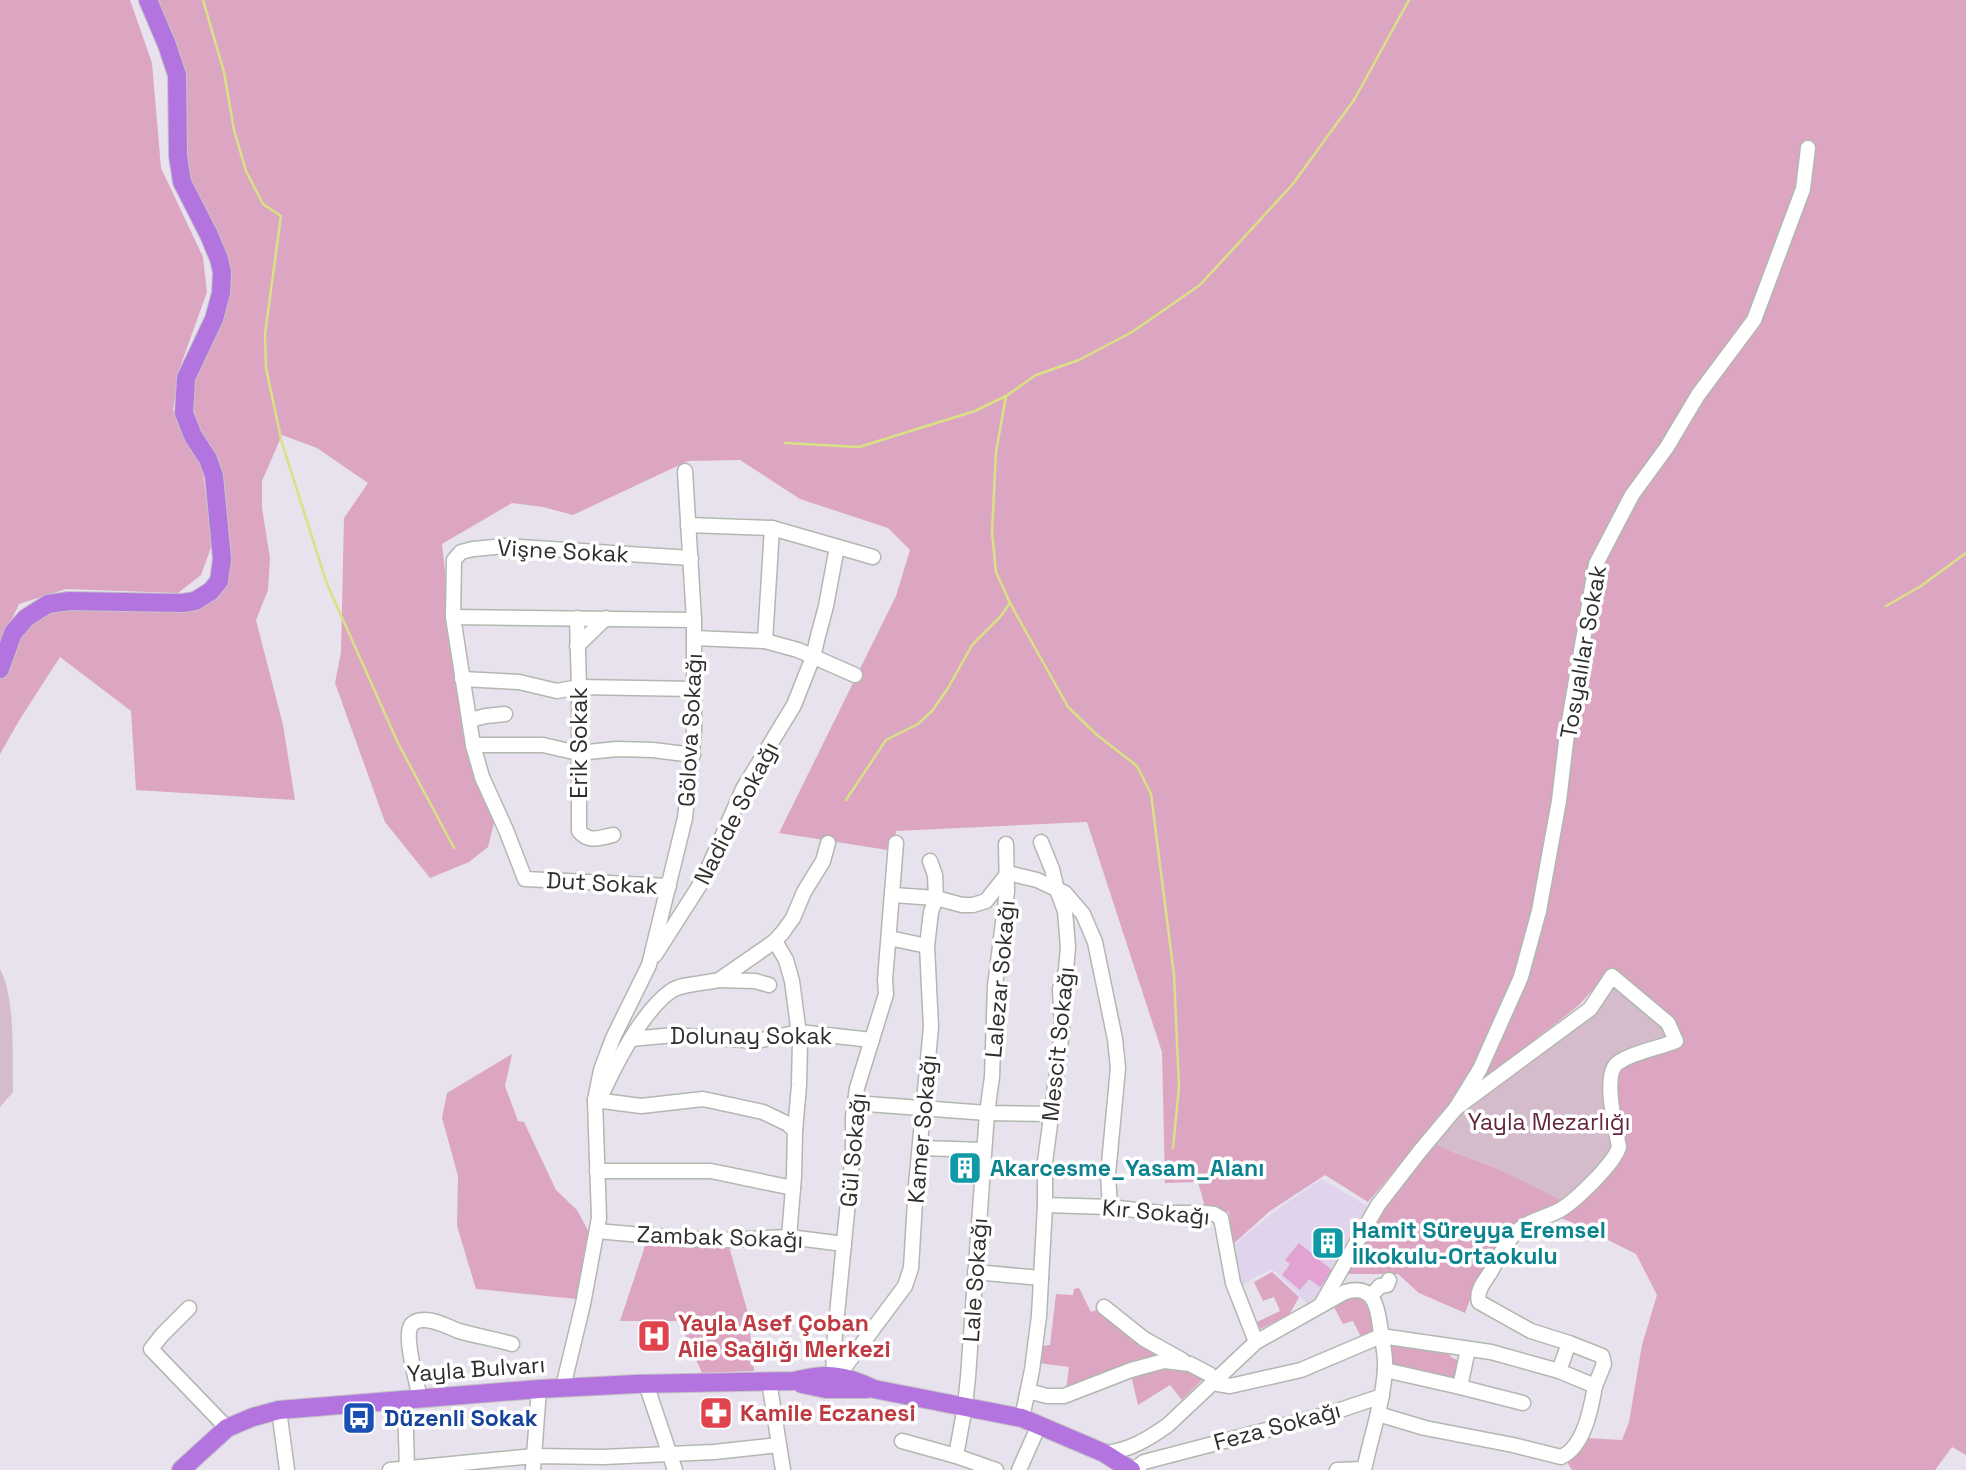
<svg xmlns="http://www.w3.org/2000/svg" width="1966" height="1470" font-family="'Space Grotesk',sans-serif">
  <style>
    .education { fill: #e0d4ec }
    .green { fill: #dca6c2 }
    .cemetery { fill: #d5bccc }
    .pitch { fill: #e2a3d2 }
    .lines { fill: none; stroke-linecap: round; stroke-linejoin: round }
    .stream { stroke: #d8e183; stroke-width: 2.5 }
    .minor-casing { stroke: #b2b8af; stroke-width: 17 }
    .major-casing { stroke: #c4c4c4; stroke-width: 20 }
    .minor { stroke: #fff; stroke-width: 14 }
    .major { stroke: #b474e0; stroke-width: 18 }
    .labels { text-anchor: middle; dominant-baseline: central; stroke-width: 7; stroke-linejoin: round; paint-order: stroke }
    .street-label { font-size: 23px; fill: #2e2e2e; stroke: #fff }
    .park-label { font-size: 23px; fill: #63253d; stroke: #fff }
    .culture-label { font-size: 23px; font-weight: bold; fill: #0d838f; stroke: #fff; text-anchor: start }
    .health-label { font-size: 23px; font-weight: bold; fill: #be3a42; stroke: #fff; text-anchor: start }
    .transit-label { font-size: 23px; font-weight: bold; fill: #164399; stroke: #fff; text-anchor: start }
  </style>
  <rect width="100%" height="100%" fill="#e7e2ed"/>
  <!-- education -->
  <path class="education" d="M1322 1179 1370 1208 1326 1289 1309 1306 1276 1272 1271 1270 1253 1278 1241 1287 1232 1246 1282 1206Z"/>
  <!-- green -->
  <g class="green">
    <path d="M0 0H130L152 63 161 168 203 257 207 292 179 370 173 410 201 461 213 542 201 575 178 593 66 589 19 604 0 645Z"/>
    <path d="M152 0H1966V1455L1952 1447 1935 1470H1572L1567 1462 1585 1438 1622 1440 1629 1422 1642 1345 1657 1295 1636 1254 1580 1226 1544 1211 1474 1289 1465 1313 1419 1293 1398 1274H1347L1381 1211 1431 1141C1446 1150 1462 1155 1478 1161 1508 1172 1536 1187 1565 1202L1603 979 1578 1006 1515 1055 1437 1120 1368 1202 1325 1175 1270 1211 1232 1245 1229 1212 1205 1207 1198 1182 1165 1183 1162 1052 1087 822 896 831 894 851 779 833 896 596 910 550 888 528 800 499 740 460 688 461 573 515 543 507 512 503 442 544 463 736 496 815 488 847 469 862 430 878 385 822 335 683 341 652 344 518 368 483 317 448 282 435 262 481V508L270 558 268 590 256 620 283 725 295 800 136 790 131 711 60 657 20 719 0 754V674L27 625 40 607 186 609 228 561 198 432 191 392 223 295 182 162 177 60Z"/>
    <path d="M512 1054 505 1086 518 1121 524 1122 556 1190 577 1210 591 1236 577 1299 476 1289 457 1226 458 1176 442 1118 447 1093Z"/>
    <path d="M647 1240 728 1243 748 1313 754 1371 702 1373 679 1321H620Z"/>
    <path d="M1272 1272 1299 1297 1289 1315 1260 1329 1257 1322 1280 1311 1274 1297 1263 1301 1254 1282Z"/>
    <path d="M1079 1288 1091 1312 1098 1309 1165 1353 1066 1390 1069 1367 1039 1363 1042 1346 1050 1345 1056 1294 1073 1295 1074 1289Z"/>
    <path d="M1355 1298 1367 1301 1374 1321 1372 1334 1362 1339 1353 1321 1343 1324 1334 1307 1341 1301Z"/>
    <path d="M1395 1343 1448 1352 1451 1357 1461 1362 1454 1382 1392 1365 1390 1345Z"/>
    <path d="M1180 1366 1202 1376V1380L1182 1400 1170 1385 1138 1405 1131 1375 1155 1368Z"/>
  </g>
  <!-- cemetery -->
  <g class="cemetery">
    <path d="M0 969C16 998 12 1059 13 1092L0 1107Z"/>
    <path d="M1611 986 1663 1026 1671 1041 1612 1062 1614 1154 1565 1202C1537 1188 1510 1174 1481 1162 1464 1155 1447 1151 1431 1141L1446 1123Z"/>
  </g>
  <!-- pitch -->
  <path class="pitch" d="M1299 1243 1333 1271 1320 1287 1309 1279 1300 1290 1282 1275 1290 1264 1285 1260Z"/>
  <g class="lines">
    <!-- stream -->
    <g class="stream">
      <path d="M203 0 224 72 234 130 246 171 263 204 281 216 265 334 266 368 282 443 327 584 398 743 454 848"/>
      <path d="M1006 396 996 452 992 532 996 572 1010 603 1068 707 1097 735 1137 766 1151 794 1174 975 1179 1087 1173 1148"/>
      <path d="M785 443 859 447 975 411 1006 396 1036 375 1079 360 1132 332 1200 285 1292 185 1354 100 1409 0"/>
      <path d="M1886 606 1921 586 1966 553"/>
      <path d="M846 800 886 740 918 724 932 711 948 688 972 645 1000 617 1010 603"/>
    </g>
    <defs>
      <g id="minor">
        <path d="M688 525 772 528 873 557"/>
        <path d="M453 617 694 620"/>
        <path d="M577 618 579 687V831C589 843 599 838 613 835"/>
        <path d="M694 638 765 641 798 650 855 675"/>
        <path d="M765 641 772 528"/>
        <path d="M577 646 606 618"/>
        <path d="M462 679 519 682 557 691 579 687 694 689"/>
        <path d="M470 720 486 716 505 714"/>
        <path d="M473 745H543L578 753 617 749 653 750 693 755"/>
        <path d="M669 886 525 879 506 830 482 777 473 745 453 617 454 560 461 552 473 549 505 546 691 558"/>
        <path d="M893 895 936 898 962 905H973L986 901 1008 873 1037 880 1065 893 1083 914 1095 942 1115 1039 1118 1068 1108 1174 1110 1207"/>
        <path d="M889 938 927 946"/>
        <path d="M775 941 786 960 792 981 800 1042 799 1085 795 1131"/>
        <path d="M655 955 703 880 743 789 794 705 813 657 818 636 826 606 837 547"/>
        <path d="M769 985 755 981 719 980 775 941 783 932 793 918 804 892 823 861 828 843"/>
        <path d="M631 1039 674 1035 757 1041 799 1032 872 1040"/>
        <path d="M601 1096C615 1065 643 1010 671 991 680 984 707 983 719 980"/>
        <path d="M595 1100 641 1106 703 1099 763 1112 788 1124 795 1131 794 1176 789 1237"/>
        <path d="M854 1103 987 1113 1052 1114"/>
        <path d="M1456 1108 1480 1069 1521 977 1539 911 1559 801 1567 733 1596 564 1632 495 1667 447 1698 395 1754 320 1803 189 1808 148"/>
        <path d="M920 1148 984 1150"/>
        <path d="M597 1171H711L793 1188"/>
        <path d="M1045 1205 1110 1207 1161 1213H1205L1214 1214 1221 1218 1233 1283 1256 1342"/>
        <path d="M597 1231 686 1239 730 1240 789 1237 844 1244"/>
        <path d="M975 1272 1041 1278"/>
        <path d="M1371 1296 1380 1286 1387 1285 1389 1280"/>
        <path d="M1321 1305 1378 1205 1420 1151 1456 1108 1590 1009 1612 976 1668 1023 1676 1041C1657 1049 1636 1051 1619 1062 1601 1072 1616 1130 1619 1147 1614 1164 1575 1201 1560 1210 1545 1218 1529 1220 1516 1232 1505 1243 1498 1259 1490 1273 1484 1282 1476 1291 1479 1302L1531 1331 1569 1343 1559 1371"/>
        <path d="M1104 1307 1144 1339 1182 1360"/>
        <path d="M189 1308 162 1335 151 1349 227 1428"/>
        <path d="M1569 1343 1602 1356 1604 1364 1595 1386"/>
        <path d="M1385 1370 1460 1387 1523 1403"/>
        <path d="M838 1376 905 1286 911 1268 916 1185 931 1027 927 946 931 912 936 898 935 875 930 861"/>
        <path d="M838 1376 834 1368 833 1355 853 1151V1116L857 1088 886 994 885 980 896 843"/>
        <path d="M769 1381 783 1470"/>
        <path d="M646 1384 675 1470"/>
        <path d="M563 1387 583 1304 599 1218 595 1100 601 1070 613 1038 649 965 685 818 694 731V620L685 471"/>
        <path d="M1460 1387 1468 1349"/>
        <path d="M1028 1391 1047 1396H1064L1131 1370 1164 1361 1190 1364 1209 1374 1218 1384 1230 1386 1301 1370 1381 1336 1491 1352 1559 1371 1595 1386C1591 1409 1584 1447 1561 1457L1513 1445 1425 1428 1378 1414"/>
        <path d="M420 1398C417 1384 405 1340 410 1328 411 1323 417 1320 423 1320 434 1319 448 1327 459 1331 476 1336 495 1339 512 1344"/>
        <path d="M405 1399 407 1470"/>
        <path d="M279 1410 287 1470"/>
        <path d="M1022 1418 1032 1370 1039 1316 1045 1205V1162L1060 1049 1062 1029 1060 989 1066 970 1068 947 1065 911 1057 890 1052 869 1041 842"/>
        <path d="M902 1441 956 1456 996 1470"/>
        <path d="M1104 1453C1129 1451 1148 1439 1168 1425L1256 1342 1345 1292C1372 1284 1377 1303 1380 1326 1382 1340 1386 1354 1385 1369 1383 1403 1371 1436 1364 1470"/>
        <path d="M956 1456 965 1406 968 1377 987 1113 992 1077 995 986 1007 891 1006 844"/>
        <path d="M390 1470 534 1456 603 1457 714 1452 779 1445"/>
        <path d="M533 1470 539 1389"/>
        <path d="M1019 1470 1039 1425"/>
        <path d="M1133 1470 1144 1462 1328 1414 1382 1396"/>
        <path d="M1337 1470 1364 1469"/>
      </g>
      <g id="major">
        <path d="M0 669 13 633 26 618 48 604 69 601 182 603 195 601 211 591 219 581 222 559 214 476 208 459 193 436 184 413 186 378 214 319 221 293 222 272 219 259 209 235 182 182 178 156 177 75 167 45 148 0"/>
        <path d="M802 1384 826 1389H867"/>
        <path d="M181 1470 227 1428 253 1417 279 1410 539 1389 636 1384 794 1381C827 1373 843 1374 874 1389L1022 1418 1104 1453 1131 1470"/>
      </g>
    </defs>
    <!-- minor casing -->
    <use href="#minor" class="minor-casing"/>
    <!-- major casing -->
    <use href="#major" class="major-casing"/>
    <!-- minor -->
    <use href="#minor" class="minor"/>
    <!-- major -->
    <use href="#major" class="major"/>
  </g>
  <!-- icons -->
  <defs>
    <symbol id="building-square" viewBox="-11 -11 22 22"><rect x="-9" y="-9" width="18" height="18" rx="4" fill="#0f9aa8" stroke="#fff"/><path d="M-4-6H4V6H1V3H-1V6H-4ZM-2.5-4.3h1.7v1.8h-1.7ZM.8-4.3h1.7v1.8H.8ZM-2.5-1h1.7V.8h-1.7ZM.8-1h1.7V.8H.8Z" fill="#fff"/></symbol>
    <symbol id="hospital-square" viewBox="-11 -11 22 22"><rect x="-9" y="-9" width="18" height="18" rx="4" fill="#e0444e" stroke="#fff"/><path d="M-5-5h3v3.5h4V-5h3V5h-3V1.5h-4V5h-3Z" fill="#fff"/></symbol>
    <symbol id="pharmacy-square" viewBox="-11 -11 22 22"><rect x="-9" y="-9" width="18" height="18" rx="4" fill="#e0444e" stroke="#fff"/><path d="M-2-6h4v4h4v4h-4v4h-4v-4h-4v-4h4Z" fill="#fff"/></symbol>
    <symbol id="bus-square" viewBox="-11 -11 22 22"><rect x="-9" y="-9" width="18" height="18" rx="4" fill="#1a4fb4" stroke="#fff"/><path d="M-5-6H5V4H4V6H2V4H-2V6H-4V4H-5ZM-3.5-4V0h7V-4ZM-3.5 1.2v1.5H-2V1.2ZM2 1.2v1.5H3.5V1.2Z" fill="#fff"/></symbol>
  </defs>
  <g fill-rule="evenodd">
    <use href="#building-square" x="946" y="1149" width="38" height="38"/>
    <use href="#building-square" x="1309" y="1224" width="38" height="38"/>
    <use href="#hospital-square" x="635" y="1317" width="38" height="38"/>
    <use href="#pharmacy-square" x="697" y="1394" width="38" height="38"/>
    <use href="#bus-square" x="340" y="1399" width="38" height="38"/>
  </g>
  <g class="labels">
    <!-- street labels -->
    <g class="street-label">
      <text transform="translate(563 551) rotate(3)">Vişne Sokak</text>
      <text transform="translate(1583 652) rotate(-80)">Tosyalılar Sokak</text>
      <text transform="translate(690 730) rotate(-87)">Gölova Sokağı</text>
      <text transform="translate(579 743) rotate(-90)">Erik Sokak</text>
      <text transform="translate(736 813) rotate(-63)">Nadide Sokağı</text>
      <text transform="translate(602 883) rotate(3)">Dut Sokak</text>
      <text transform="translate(1000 979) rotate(-85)">Lalezar Sokağı</text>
      <text x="751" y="1036">Dolunay Sokak</text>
      <text transform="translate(1058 1044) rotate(-84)">Mescit Sokağı</text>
      <text transform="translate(922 1129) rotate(-85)">Kamer Sokağı</text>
      <text transform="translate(853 1150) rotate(-85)">Gül Sokağı</text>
      <text transform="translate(1156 1212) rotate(5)">Kır Sokağı</text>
      <text transform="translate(720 1237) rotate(2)">Zambak Sokağı</text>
      <text transform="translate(975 1280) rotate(-86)">Lale Sokağı</text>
      <text transform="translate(476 1369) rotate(-4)">Yayla Bulvarı</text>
      <text transform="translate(1277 1426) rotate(-15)">Feza Sokağı</text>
    </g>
    <!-- park labels -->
    <g class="park-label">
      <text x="1549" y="1122">Yayla Mezarlığı</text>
    </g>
    <!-- culture labels -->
    <g class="culture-label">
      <text x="990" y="1168">Akarcesme_Yasam_Alanı</text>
      <text x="1352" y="1230">Hamit Süreyya Eremsel<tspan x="1352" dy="26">İlkokulu-Ortaokulu</tspan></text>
    </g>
    <!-- health labels -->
    <g class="health-label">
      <text x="678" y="1323">Yayla Asef Çoban<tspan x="678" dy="26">Aile Sağlığı Merkezi</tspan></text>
      <text x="740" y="1413">Kamile Eczanesi</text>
    </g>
    <!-- transit labels -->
    <g class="transit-label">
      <text x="384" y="1418">Düzenli Sokak</text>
    </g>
  </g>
</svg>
